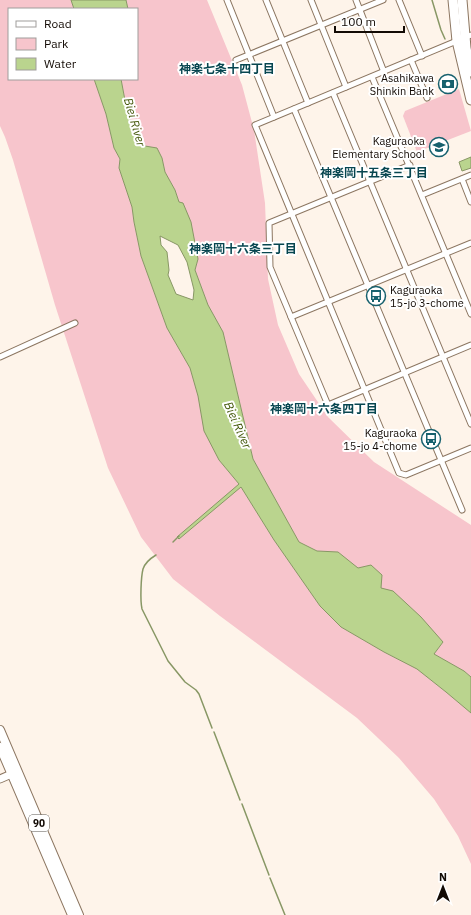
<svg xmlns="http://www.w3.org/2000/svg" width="471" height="915" font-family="'IBM Plex Sans','Noto Sans JP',sans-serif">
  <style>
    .green { fill: #f7c5cc }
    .water { fill: #bad48e; stroke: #889765; fill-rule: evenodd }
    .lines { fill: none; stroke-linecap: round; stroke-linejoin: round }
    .stream { stroke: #889765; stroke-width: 1.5 }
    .street-casing { stroke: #8c7661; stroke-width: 7 }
    .secondary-casing { stroke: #8c7661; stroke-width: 9 }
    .primary-casing { stroke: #8c7661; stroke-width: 10 }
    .highway-casing { stroke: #8c7661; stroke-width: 11 }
    .street { stroke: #fff; stroke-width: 5 }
    .secondary { stroke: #fff; stroke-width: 7 }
    .primary { stroke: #fff; stroke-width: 8 }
    .highway { stroke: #fff; stroke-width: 9 }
    .labels { text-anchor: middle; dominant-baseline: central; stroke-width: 4; stroke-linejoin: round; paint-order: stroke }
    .shield { fill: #fff; stroke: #59544f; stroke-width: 1 }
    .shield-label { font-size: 10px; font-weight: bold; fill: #120a04 }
    .poi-label { font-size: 11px; fill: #120a04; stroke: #fff; text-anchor: end }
    .neighbourhood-label { font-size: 12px; font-weight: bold; fill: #074650; stroke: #fff }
    .water-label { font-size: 12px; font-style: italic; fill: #3e5303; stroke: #fff }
  </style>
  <rect width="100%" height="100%" fill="#fef4ea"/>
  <!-- green -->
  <g class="green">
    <path d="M0 0H71L74 9H9V79H94L106 114 114 148 120 159 119 168 132 207 134 222 141 256 167 328 190 368 219 460 239 484 274 540 320 606 341 627 384 652 417 669 446 692 471 713V864L458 836 434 799 399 758 357 718 220 616 173 579 141 537 108 468 55 305 13 160 5 137 0 126Z"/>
    <path d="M126 0H207L242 85 254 130 265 203 268 279 278 325 299 374 328 417 374 462 471 525V677L464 671 434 654 443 642 338 552 317 551 299 542 253 459 223 332 208 305 195 270 198 259 175 190 165 172 162 158 139 145 127 111 121 79H137V9H128Z"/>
    <path d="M459 89 471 131 417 152 403 116 405 111Z"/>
  </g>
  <!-- water -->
  <g class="water">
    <path d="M71 0H126L128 9H74Z"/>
    <path d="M94 79H121L127 111 139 145 157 148 162 158 165 172 175 190 179 202 183 203 191 222 198 259 195 270 208 305 223 332 253 459 299 542 317 551 338 552 358 568 371 565 382 575 381 588 393 591 421 617 443 642 434 654 464 671 471 677V713L446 692 417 669 384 652 341 627 320 606 274 540 241 487 179 539 177 537 239 484 219 460 204 431 198 396 190 368 167 328 141 256 134 222 132 207 119 168 120 159 114 148 106 114ZM160 236 178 245 187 262 194 290 193 300 176 294 168 275 169 270 167 252 161 245Z"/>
    <path d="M471 157V168L462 171 459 162Z"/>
  </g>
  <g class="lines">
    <!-- stream -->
    <g class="stream">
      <path d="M432 0 441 30 445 39"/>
      <path d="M173 542 179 536"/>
      <path d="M156 555C151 558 145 563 143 569 141 577 140 600 142 609L168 661 185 682 196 690 199 694 212 728"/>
      <path d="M214 732 240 800"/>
      <path d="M242 804 269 875"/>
      <path d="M270 878 285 915"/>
    </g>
    <defs>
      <g id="street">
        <path d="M227 0 274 117"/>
        <path d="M266 0 308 103"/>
        <path d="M311 0 346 87"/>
        <path d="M356 0 384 72"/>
        <path d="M399 0 422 56"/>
        <path d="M471 35 255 125 399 473 406 475 471 448"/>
        <path d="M236 60 383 0"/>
        <path d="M411 60 427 98"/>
        <path d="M372 77 471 314"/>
        <path d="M333 93 471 424"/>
        <path d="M294 109 462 510"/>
        <path d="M410 165 269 223 270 267 328 405 471 345"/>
        <path d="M462 179 471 202"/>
        <path d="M422 195 471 175"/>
        <path d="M291 317 471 243"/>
        <path d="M0 357 75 323"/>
      </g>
      <path id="secondary" d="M0 779 16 772"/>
      <g id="primary">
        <path d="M0 730 79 915"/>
        <path d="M0 747 72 915"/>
      </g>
      <g id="highway">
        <path d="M453 0 457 41 471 100"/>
        <path d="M462 0 466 48 471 72"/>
      </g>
    </defs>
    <!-- street casing -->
    <use href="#street" class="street-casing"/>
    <!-- secondary casing -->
    <use href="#secondary" class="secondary-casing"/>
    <!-- primary casing -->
    <use href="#primary" class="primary-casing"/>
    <!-- highway casing -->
    <use href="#highway" class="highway-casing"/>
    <!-- street -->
    <use href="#street" class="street"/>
    <!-- secondary -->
    <use href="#secondary" class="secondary"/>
    <!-- primary -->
    <use href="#primary" class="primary"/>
    <!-- highway -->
    <use href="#highway" class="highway"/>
  </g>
  <!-- icons -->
  <defs>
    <symbol id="bank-ring" viewBox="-11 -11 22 22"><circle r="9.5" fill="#fff" stroke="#17616e" stroke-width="1.5"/><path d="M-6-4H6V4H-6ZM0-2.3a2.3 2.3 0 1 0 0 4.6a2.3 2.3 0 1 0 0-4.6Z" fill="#17616e"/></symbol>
    <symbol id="school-ring" viewBox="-11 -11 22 22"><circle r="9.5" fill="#fff" stroke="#17616e" stroke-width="1.5"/><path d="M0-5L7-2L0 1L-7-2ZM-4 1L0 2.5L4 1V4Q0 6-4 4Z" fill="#17616e"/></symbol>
    <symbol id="bus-ring" viewBox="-11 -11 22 22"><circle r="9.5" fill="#fff" stroke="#17616e" stroke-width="1.5"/><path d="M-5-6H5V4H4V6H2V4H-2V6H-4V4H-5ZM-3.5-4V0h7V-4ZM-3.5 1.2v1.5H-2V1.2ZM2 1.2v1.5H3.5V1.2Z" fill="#17616e"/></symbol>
  </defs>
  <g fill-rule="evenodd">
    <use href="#bank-ring" x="437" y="73" width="22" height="22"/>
    <use href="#school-ring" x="428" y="136" width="22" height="22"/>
    <use href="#bus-ring" x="365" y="285" width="22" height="22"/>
    <use href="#bus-ring" x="420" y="428" width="22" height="22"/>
  </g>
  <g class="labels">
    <!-- shield labels -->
    <rect class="shield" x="29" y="815" width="20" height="16" rx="3"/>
    <g class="shield-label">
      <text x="39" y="823">90</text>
    </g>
    <!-- poi labels -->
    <g class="poi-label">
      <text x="434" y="78">Asahikawa<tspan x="434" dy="13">Shinkin Bank</tspan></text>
      <text x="425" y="141">Kaguraoka<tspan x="425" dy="13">Elementary School</tspan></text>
      <text x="390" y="290" text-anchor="start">Kaguraoka<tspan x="390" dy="13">15-jo 3-chome</tspan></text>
      <text x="417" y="433">Kaguraoka<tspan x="417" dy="13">15-jo 4-chome</tspan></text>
    </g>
    <!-- neighbourhood labels -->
    <g class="neighbourhood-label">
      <text x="227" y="68">神楽七条十四丁目</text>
      <text x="374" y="172">神楽岡十五条三丁目</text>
      <text x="243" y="248">神楽岡十六条三丁目</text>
      <text x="324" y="408">神楽岡十六条四丁目</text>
    </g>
    <!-- water labels -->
    <g class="water-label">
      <text transform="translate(135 122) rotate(74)">Biei River</text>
      <text transform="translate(238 425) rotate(66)">Biei River</text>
    </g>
  </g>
  <!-- legend -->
  <rect x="8" y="8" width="130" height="72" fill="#ffffff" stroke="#a09d9b"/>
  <rect x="16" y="21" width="20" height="6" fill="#ffffff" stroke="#a09d9b"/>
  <text x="44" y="28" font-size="12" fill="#120a04">Road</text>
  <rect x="16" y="38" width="20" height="12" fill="#f7c5cc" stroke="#a09d9b"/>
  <text x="44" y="48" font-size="12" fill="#120a04">Park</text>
  <rect x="16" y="58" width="20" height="12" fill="#bad48e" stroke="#a09d9b"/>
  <text x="44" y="68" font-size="12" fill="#120a04">Water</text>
  <!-- north arrow -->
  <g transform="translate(443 887)" stroke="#ffffff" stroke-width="3" paint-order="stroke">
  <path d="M0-3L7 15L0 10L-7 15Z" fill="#120a04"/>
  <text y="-6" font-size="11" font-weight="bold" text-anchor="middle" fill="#120a04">N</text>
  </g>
  <!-- scale -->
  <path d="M335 26v6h69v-6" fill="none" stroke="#120a04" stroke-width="2"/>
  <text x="341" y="26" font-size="12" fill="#120a04" stroke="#ffffff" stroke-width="3" paint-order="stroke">100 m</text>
</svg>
